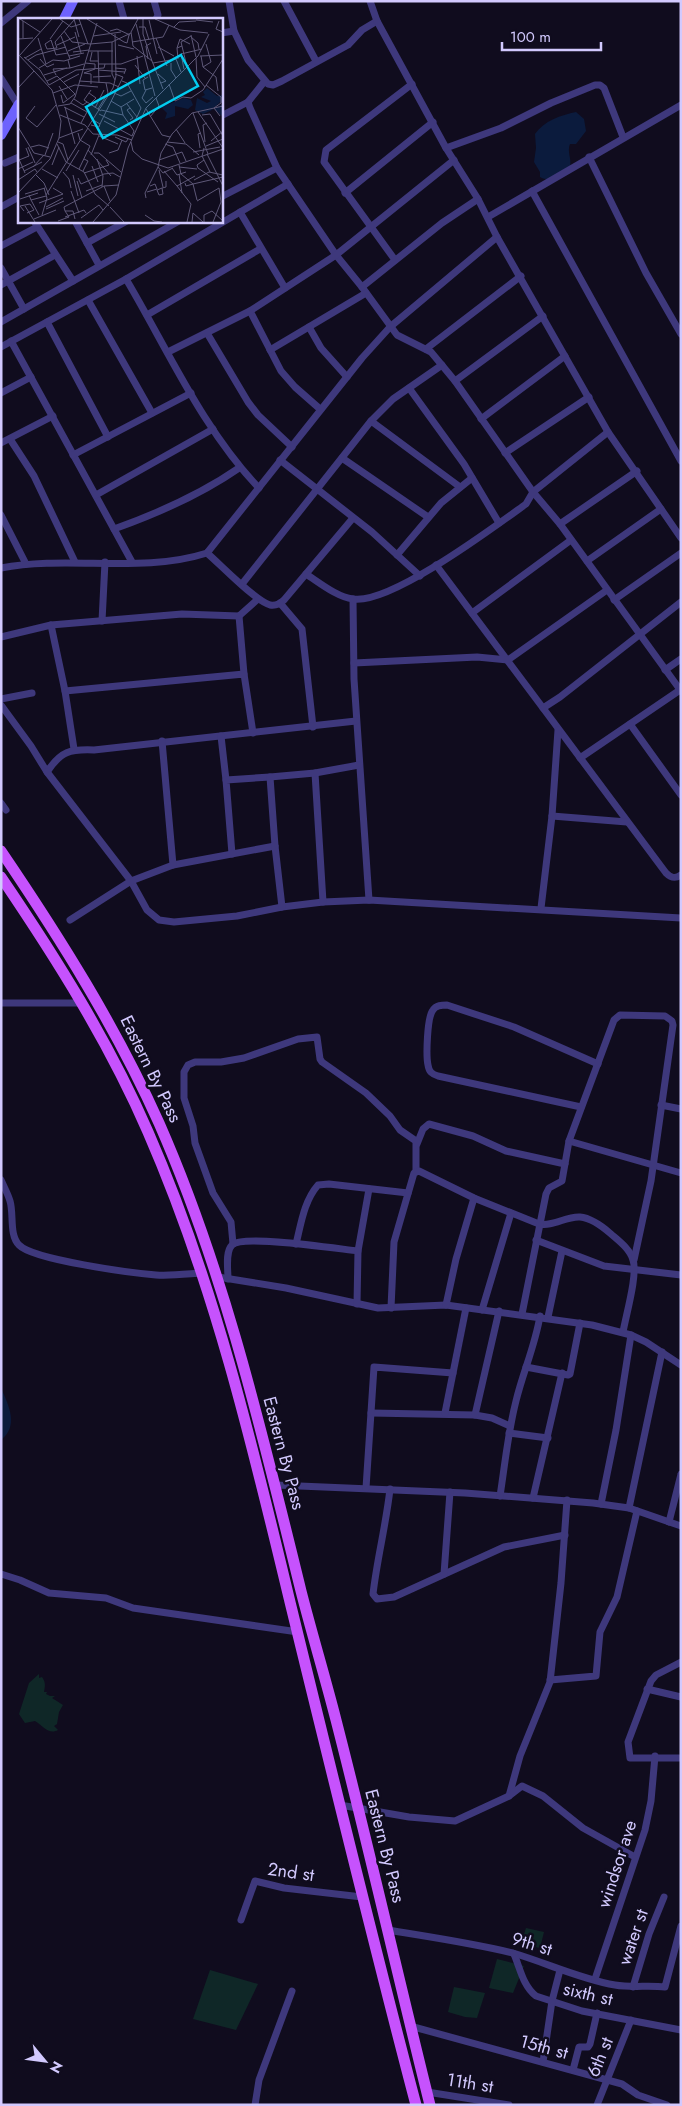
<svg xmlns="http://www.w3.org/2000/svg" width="682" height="2106" font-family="Jost,sans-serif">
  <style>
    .green { fill: #0f2727 }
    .water { fill: #0b1b3d }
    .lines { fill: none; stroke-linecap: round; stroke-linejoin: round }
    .street { stroke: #3e387c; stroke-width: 7 }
    .secondary { stroke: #6e62fd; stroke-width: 10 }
    .primary { stroke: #c652fd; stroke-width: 11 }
    .labels { text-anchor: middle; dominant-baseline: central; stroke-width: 5; stroke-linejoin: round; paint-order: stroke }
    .street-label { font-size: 18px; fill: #d2c9fe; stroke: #100c1e }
    .inset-road { fill: none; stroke: #5e5878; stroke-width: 1 }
    .view { fill: #03ccf0; fill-opacity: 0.15; stroke: #03ccf0; stroke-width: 2.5 }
    .inset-edge { fill: none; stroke: #d2c9fe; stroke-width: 2.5 }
  </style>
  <rect width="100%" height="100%" fill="#100c1e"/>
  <!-- green -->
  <g class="green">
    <path d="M39 1674V1678L42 1677C46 1682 45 1687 44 1692H47L46 1694 50 1696H55L52 1698 63 1705 59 1712 57 1724 54 1726 58 1730C49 1735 43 1726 35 1721L25 1723 19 1714 29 1683Z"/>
    <path d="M526 1928 544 1932 540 1948 521 1944Z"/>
    <path d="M497 1959 524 1966 513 1993 489 1988Z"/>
    <path d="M210 1970 258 1984 236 2030 193 2019Z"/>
    <path d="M454 1987 485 1993 477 2018 465 2017 448 2012Z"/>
  </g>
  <!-- water -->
  <g class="water">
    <path d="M576 112 584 119 586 131 576 144H570C566 154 575 161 567 175 559 177 548 182 540 177V172L534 162 536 148 535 134C544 121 561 115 576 112Z"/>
    <path d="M1 1388C9 1406 19 1426 1 1440Z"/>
  </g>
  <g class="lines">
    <!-- street -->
    <g class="street">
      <path d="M119 1 124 19"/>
      <path d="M154 1 158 15 156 19"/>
      <path d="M229 1 234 31 248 60 268 84 273 85 282 81 348 45 362 30 377 21"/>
      <path d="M284 1 316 61"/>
      <path d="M370 1 377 21 446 148 478 199 497 237 608 432 681 538"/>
      <path d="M1 23 28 1"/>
      <path d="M221 33 234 31"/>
      <path d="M1 78 18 105"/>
      <path d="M264 82 248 102 250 108 277 168 336 255 362 287 397 335 431 352 455 381 533 492 560 524 681 691"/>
      <path d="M221 116 248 102"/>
      <path d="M446 148 501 128 551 103 595 85H600L604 88 623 137"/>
      <path d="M589 157 646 273 681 334"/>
      <path d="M5 163 19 157"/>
      <path d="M532 191 681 461"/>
      <path d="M345 193 433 122"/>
      <path d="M221 197 277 168"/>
      <path d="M1 207 19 197"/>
      <path d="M240 212 285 288"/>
      <path d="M488 217 681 105"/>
      <path d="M34 221 73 281"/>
      <path d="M75 221 99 265"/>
      <path d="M87 243 127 221"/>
      <path d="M1 246 37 227"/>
      <path d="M395 260 324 162 326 150 412 84"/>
      <path d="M1 268 24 309"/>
      <path d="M126 279C167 348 203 430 259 488"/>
      <path d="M1 285 55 255"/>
      <path d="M362 287 442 223 478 199"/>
      <path d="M88 300 152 413"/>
      <path d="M250 311 281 371 295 387 320 409"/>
      <path d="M147 315 260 249"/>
      <path d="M1 322 179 221"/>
      <path d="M47 322 108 437"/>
      <path d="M309 327 321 348 347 377"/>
      <path d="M207 333 248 402 258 415 292 447"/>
      <path d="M11 341 132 562"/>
      <path d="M1 347 126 279 288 184"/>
      <path d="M426 349 521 276"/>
      <path d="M270 350 366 293"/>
      <path d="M168 352 250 311 336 255 454 160"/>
      <path d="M455 381 543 316"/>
      <path d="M409 388 464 464 499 523"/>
      <path d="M1 393 31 377"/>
      <path d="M481 419 565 356"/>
      <path d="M371 421 460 487"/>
      <path d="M10 439 34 476 75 562"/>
      <path d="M1 443 53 416"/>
      <path d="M505 453 589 397"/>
      <path d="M73 455 191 393"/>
      <path d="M342 458 428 517"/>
      <path d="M280 460 372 532 420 576"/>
      <path d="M96 495 213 429"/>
      <path d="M1 515 26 564"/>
      <path d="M560 524 637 471"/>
      <path d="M114 529C159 513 200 495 239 468"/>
      <path d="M207 553C221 565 254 600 270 605 276 606 280 604 284 600L353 518"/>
      <path d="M397 555 441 503 472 478"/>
      <path d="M587 561 661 509"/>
      <path d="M436 565 543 708"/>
      <path d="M1 568C69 555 141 574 207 553L362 358 390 327 497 237"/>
      <path d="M306 574C320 583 337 597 353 599 390 605 494 527 526 504L533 492 608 432"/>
      <path d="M242 584 371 421 393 399 442 365"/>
      <path d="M353 599 354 679 369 900"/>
      <path d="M614 600 681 553"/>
      <path d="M681 602 560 697 543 708 666 873C671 878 675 879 681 875"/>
      <path d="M280 603 302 629 313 727"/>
      <path d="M472 613 571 540"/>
      <path d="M239 616 244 674"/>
      <path d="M102 621 105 562"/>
      <path d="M51 625 65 691 244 674 253 733"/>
      <path d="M1 637 51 625 182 614 239 616 258 599"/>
      <path d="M354 663 477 657 508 660 607 590"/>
      <path d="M665 670 681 659"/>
      <path d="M65 691 74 749"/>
      <path d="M1 699 32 693"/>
      <path d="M1 705 31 746 47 772C61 751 70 749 94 750L356 721"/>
      <path d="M630 724 681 795"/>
      <path d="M221 736 226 780"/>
      <path d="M580 758 680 690"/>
      <path d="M47 772 131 881 147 910 159 920 174 922 237 916 282 907 323 902 369 900 681 918"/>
      <path d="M315 773 323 902"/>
      <path d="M1 803 6 810"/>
      <path d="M552 816 627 822"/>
      <path d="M232 854 226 780 270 777"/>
      <path d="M173 865 275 846"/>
      <path d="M282 907 275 846 270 777 315 773 359 765"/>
      <path d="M541 908 552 816 558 730"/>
      <path d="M70 920 131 881 173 865 162 741"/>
      <path d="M1 1003H81"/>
      <path d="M661 1105 681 1109"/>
      <path d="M581 1107 438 1076C432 1074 429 1072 428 1065 426 1056 427 1017 433 1010 436 1005 442 1005 447 1005L514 1027 598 1064"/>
      <path d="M569 1141 681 1173"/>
      <path d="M417 1144 423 1129 429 1124 473 1136 506 1151 565 1164"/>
      <path d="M1 1180C4 1187 8 1194 10 1201 14 1214 9 1235 19 1245 33 1260 133 1273 156 1275 171 1276 187 1274 202 1273"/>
      <path d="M536 1240 604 1266 681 1275"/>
      <path d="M233 1244 231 1222 213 1193 195 1143 193 1126 184 1098V1072L188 1065 195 1062H221L244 1058 298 1039 317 1037 320 1059 322 1062 366 1093 390 1116 400 1130 416 1141V1171"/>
      <path d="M296 1244C301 1224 304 1201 318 1185L329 1184 408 1193"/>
      <path d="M218 1277 286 1288 378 1308 446 1305 592 1325 631 1335 646 1342 681 1365"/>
      <path d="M228 1279C228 1269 225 1252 232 1245 242 1234 339 1249 358 1251"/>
      <path d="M357 1304 358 1251 369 1189"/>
      <path d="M446 1305 456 1259 474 1198"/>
      <path d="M391 1308 394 1242 414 1173 419 1171 474 1198 539 1224C553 1227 566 1216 580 1217 591 1218 602 1226 611 1234 619 1241 630 1249 633 1260 638 1274 626 1315 623 1332"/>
      <path d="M482 1310 511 1213"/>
      <path d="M522 1314 546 1194 549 1188 562 1181 569 1141 614 1020 620 1015 665 1016 672 1021 673 1025 651 1181 634 1260"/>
      <path d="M548 1317 562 1251"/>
      <path d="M526 1367 568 1375 570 1374 580 1323"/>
      <path d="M371 1413 475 1415 492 1418 510 1426"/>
      <path d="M445 1413 466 1308"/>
      <path d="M475 1415 499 1311"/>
      <path d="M509 1433 548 1438"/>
      <path d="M276 1485 465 1493 593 1503 629 1508 681 1526"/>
      <path d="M366 1488 374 1367 453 1373"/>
      <path d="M390 1489C386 1525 377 1559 373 1594L377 1599 394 1597 504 1547 565 1535"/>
      <path d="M500 1496C505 1464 508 1432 516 1401 523 1372 535 1346 540 1316"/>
      <path d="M533 1498 562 1373"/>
      <path d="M601 1504 616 1430 631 1335"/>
      <path d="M629 1508 662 1352"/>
      <path d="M669 1522 681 1474"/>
      <path d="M1 1574 20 1580 49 1593 106 1598 133 1608 298 1632"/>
      <path d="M444 1574 450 1492"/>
      <path d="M681 1662 656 1675 651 1681 628 1742 630 1758H681"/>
      <path d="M550 1680 596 1676 600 1632 617 1597 637 1511"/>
      <path d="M647 1689 681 1697"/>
      <path d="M509 1796 520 1756 550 1682 561 1583 567 1500"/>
      <path d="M340 1805 409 1817 455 1821 509 1796 522 1786 543 1796 583 1828 635 1857"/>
      <path d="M241 1920 255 1881 284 1888 362 1897"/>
      <path d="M388 1930C430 1937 472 1943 513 1953 547 1963 580 1979 615 1985 632 1988 648 1985 665 1987L681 1926"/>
      <path d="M514 1954C520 1968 523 1986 536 1996L582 2011 681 2030"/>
      <path d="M595 1979 645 1830 651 1801 655 1756"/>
      <path d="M633 1987 649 1934 664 1897"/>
      <path d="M410 2026 622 2084 638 2095 667 2105"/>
      <path d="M543 2062 552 2001 560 1970"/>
      <path d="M573 2070 579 2047H588L590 2044 597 2013"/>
      <path d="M427 2092 509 2105"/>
      <path d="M255 2105 259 2080 292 1991"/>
      <path d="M597 2105 631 2020"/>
    </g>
    <!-- secondary -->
    <g class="secondary">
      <path d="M64 19 73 1"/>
      <path d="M1 135 19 104"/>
    </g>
    <!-- primary -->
    <g class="primary">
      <path d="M1 851C60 938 116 1027 159 1123 225 1273 262 1433 301 1591 312 1634 325 1677 336 1720 369 1848 398 1977 430 2105"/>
      <path d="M1 877C56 958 109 1042 148 1132 214 1283 252 1443 290 1602 331 1770 372 1938 416 2105"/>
    </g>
  </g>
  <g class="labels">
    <!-- street labels -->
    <g class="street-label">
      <text transform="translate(151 1069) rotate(64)">Eastern By Pass</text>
      <text transform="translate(284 1453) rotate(75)">Eastern By Pass</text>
      <text transform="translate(385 1846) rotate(76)">Eastern By Pass</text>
      <text transform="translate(617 1864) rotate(-72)">windsor ave</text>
      <text transform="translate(291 1872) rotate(8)">2nd st</text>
      <text transform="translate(633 1937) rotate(-71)">water st</text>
      <text transform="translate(532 1944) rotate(17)">9th st</text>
      <text transform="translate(588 1994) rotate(13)">sixth st</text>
      <text transform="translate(544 2047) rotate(15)">15th st</text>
      <text transform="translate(600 2057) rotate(-68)">6th st</text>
      <text transform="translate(470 2083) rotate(9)">11th st</text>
    </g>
  </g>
  <!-- overview -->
  <g transform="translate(18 18)">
    <rect width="205" height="205" fill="#100c1e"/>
    <path d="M189 70 199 78 205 77V85L202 84 196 90 205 86 204 98 196 91 185 96 177 92 179 80 189 85 193 83 183 79 187 77 185 74ZM166 80 173 82 175 87 170 91 157 88V98L147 101 149 95 143 89Z" fill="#0b1b3d"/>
    <path class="inset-road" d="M2 1 22 14M42 1 53 9 63 6M56 1 61 19M61 1 70 26M69 1 106 24 109 25 111 17M120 1 113 14 115 28 134 43 145 71M125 1V16L134 43M137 1 162 12 190 15M131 2 139 36M178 2 195 4M5 3V20M201 3 198 11 205 14M118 6 137 78M121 9H127L131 22M156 9 161 4 178 3M46 13 54 24 72 26 94 24 113 15M92 13 99 11 112 17M57 14 63 35M173 17 178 39M43 18 52 41M75 18 103 14M173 19 180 25 181 31M20 20 28 46M138 20 149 48M0 21 15 20M32 21 45 3M33 22 27 26 29 31 39 30 37 24 56 2M33 22 38 37 50 35M94 24V56L97 62M114 24 145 19 151 7M39 27 57 19M100 27 116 31M140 29 156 38M159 30 162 21 172 26M50 33 67 26M71 33H95M80 33 81 65M55 34 71 32M74 34 72 43H80M0 36 34 72 43 103 41 120 32 141 0 175M2 37 34 1M51 38 66 35M119 38 122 66M182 38 205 37M183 38 185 49 198 59 200 73M6 39 22 52 31 67M7 40 23 31M178 40 179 59 187 69M22 41 29 49 36 46M130 41 128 28 133 25M160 41 159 30 164 28M10 42 18 37 48 29M50 42 52 50 66 46M135 45 158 41 163 54M153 45V52L158 60M80 46H103L125 38M117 47 127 60M169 49 163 24 173 18M185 49 193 44 188 26M21 50 35 42 46 43 62 38M97 50 108 51 106 56M166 51 163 36 184 31M80 52 107 54M66 55 77 51V46L67 45M66 55 73 56V66M140 56 148 63 143 65M26 57 49 50M38 57 35 51 52 50M75 59 93 58M130 59 125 62 127 72 134 70M29 63 39 58 57 76M61 63 92 65 101 69M104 63 109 65 123 90 119 99M46 64 61 56M151 66 157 83 165 79 173 80 185 72 205 41M31 67 58 52 86 50 87 46M188 67 203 79V85L196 90 202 98M41 68 49 81M0 70 16 53M73 72 66 82 83 93M128 72 124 80 128 85 135 79M35 75 57 67 80 69M71 75 78 80 72 86M96 75 103 78 113 73M43 77 45 85 57 76M56 81 65 87 69 84M93 83 103 89 105 97M53 85 69 94 63 105M109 86 119 99 116 104M17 88 8 100 19 109 38 87M40 88 52 86 57 79 79 5M46 89 66 99M47 89 57 126M103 89 116 81M77 90 86 72M112 90 109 92 115 100 112 102M80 91 90 75 88 65M128 91 144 117 152 119M83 92 105 97 116 113 114 118 86 103M180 94 205 130M175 95 190 136M81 96 97 104M42 97 67 107 75 116 99 117 114 122M184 97 192 96 205 118M132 99 141 88 138 80M82 106 105 59 97 56M73 107 81 109 82 106 77 103M0 109 16 135 32 139M70 109 95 70 98 58 97 16M158 111 167 125M60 115 62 122 72 128 61 151M81 118 100 126M97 119 108 124 110 121M41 120 65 111M193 123 205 113M40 124 45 126 50 142M113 124 115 133 124 141 150 150 205 131M149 124 168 126 181 137M187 124 185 107 189 105M39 126 48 144 66 154 77 176 91 188M147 126 155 129 162 145M188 128 205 121M10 129 17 145M13 129 21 127 31 130M182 130 180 116 183 115M186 130 184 138 192 154M70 132 93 158M175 134 202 129M76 135H81L103 154M91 135 100 132 104 122M189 136 205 168M27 137 35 115M73 137 81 117M0 139 7 155M79 141 85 158 84 169M1 142 11 138 8 130M141 142 164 134 168 143M186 142 179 147 180 150 200 164M34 147 41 129M161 147 163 156 175 166 205 159M74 148 80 164M15 149 26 137M161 149 179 151M154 150 159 157 168 154M155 150 145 155 140 149 143 135 154 116 174 95 205 88M0 151 15 144M24 151 40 160M141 152 145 169M6 153 24 144M48 153 61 132M65 153 70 143 66 141M146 153 159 168M45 154 51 161 53 170M66 155 91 147 88 142M161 156 164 175M18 157 26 165 31 177M55 157 60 178M60 160 63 166 86 156 95 155 102 159M0 162 17 151 19 154M176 162 191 154 205 157M59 163 64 180M167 165 168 168 175 166 179 182M86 168 92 183M144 170 145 176 141 177 139 172 144 170 148 169V163M53 173 61 195M68 173 84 167M129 174 139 171 137 166 132 168M7 176 27 170M11 177 13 182 28 178M28 177 70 110M128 180 127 175 140 149M2 181 20 175M13 182 21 197M179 183 201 170M21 185 45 176 35 170M7 188 17 204M28 189 45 180M92 189 106 204M28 191 46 183M6 193 2 188 12 186 16 192 9 195M47 193 46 189 86 168 101 167M47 193H55L57 201M24 197 29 180 26 170M127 197 136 203 144 204M47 199 66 192 68 195M63 200 81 187 85 192M16 201 38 192M40 203 51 199 47 193M75 204 98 177 110 130 128 90 180 38 191 16M169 204 173 186 159 168 177 158M174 204 175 195 185 204M186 204V197L194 193 205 203M195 204 203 184 201 170"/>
    <path class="view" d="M163 37 180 68 85 120 68 89Z"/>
    <rect width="205" height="205" class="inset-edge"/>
  </g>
  <!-- border -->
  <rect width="682" height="2106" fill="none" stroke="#d2c9fe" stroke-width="5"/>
  <!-- north arrow -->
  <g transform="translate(45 2061) rotate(119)" stroke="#100c1e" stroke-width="4" paint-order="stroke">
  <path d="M0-4L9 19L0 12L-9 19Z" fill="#d2c9fe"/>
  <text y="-8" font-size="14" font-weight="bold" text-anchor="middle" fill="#d2c9fe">N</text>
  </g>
  <!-- scale -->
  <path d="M502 42v8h99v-8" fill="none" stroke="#d2c9fe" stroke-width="2.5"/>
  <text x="510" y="42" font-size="15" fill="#d2c9fe" stroke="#100c1e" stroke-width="4" paint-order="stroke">100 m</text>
</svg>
